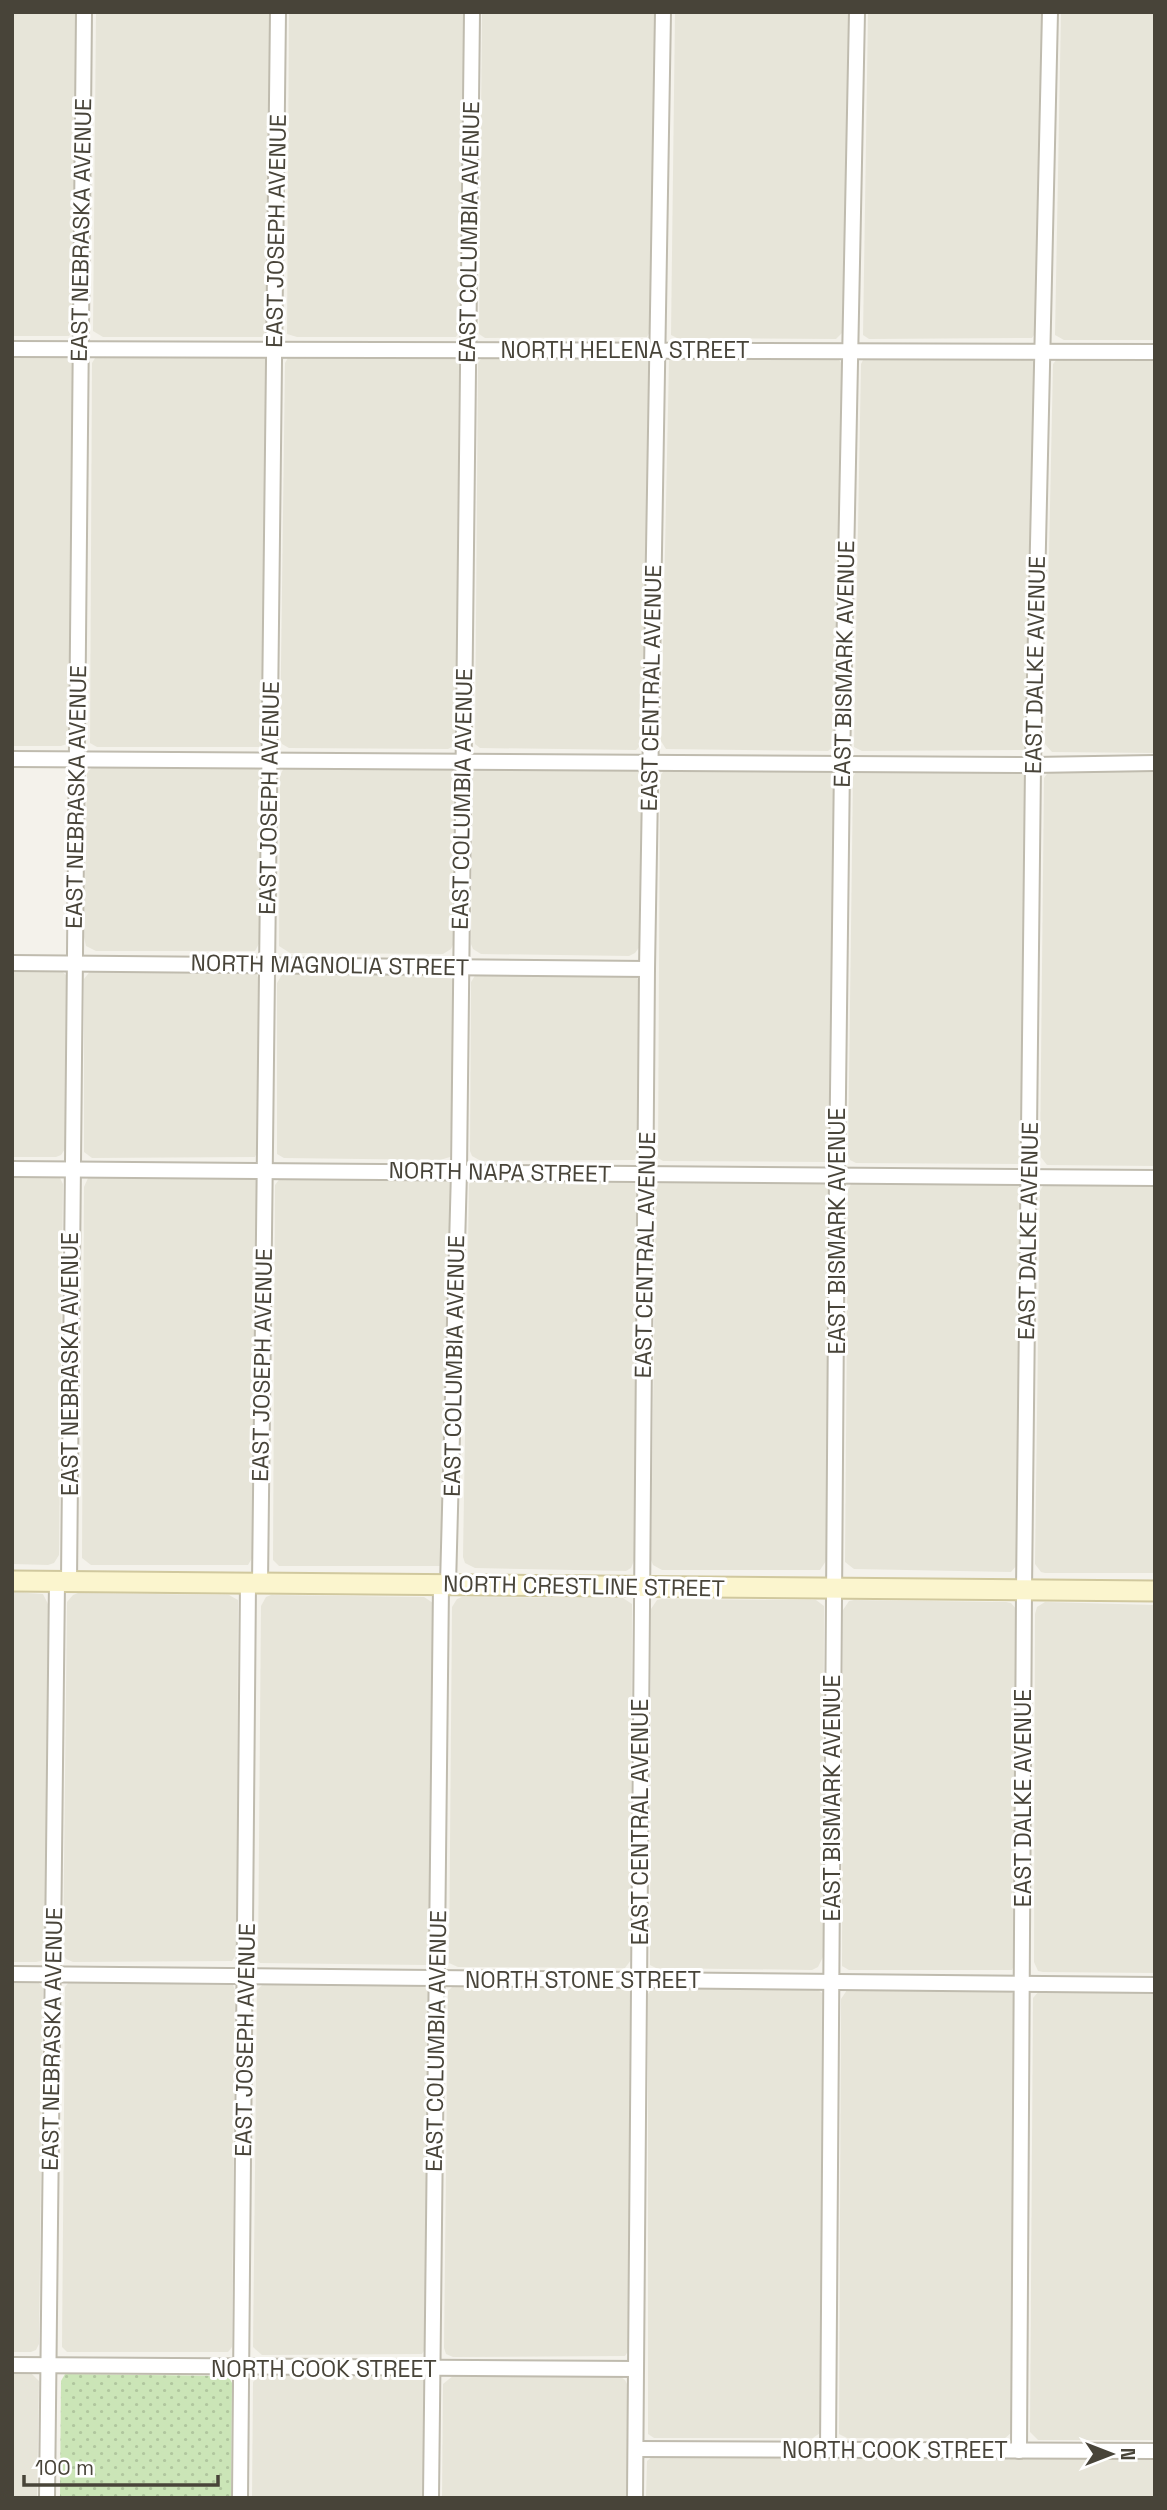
<svg xmlns="http://www.w3.org/2000/svg" width="1167" height="2510" font-family="'Space Grotesk',sans-serif">
  <style>
    .residential { fill: #e7e5d9 }
    .green { fill: url(#green-dots) }
    .lines { fill: none; stroke-linecap: round; stroke-linejoin: round }
    .minor-casing { stroke: #bfbbae; stroke-width: 18 }
    .secondary-casing { stroke: #d0c89e; stroke-width: 23 }
    .minor { stroke: #fff; stroke-width: 14 }
    .secondary { stroke: #fbf5ce; stroke-width: 19 }
    .labels { text-anchor: middle; dominant-baseline: central; stroke-width: 6; stroke-linejoin: round; paint-order: stroke }
    .street-label { font-size: 23px; fill: #484439; stroke: #fff }
  </style>
  <defs>
    <pattern id="green-dots" width="8" height="8" patternUnits="userSpaceOnUse" patternTransform="scale(1.75)"><rect width="8" height="8" fill="#cbe5b7"/><path d="M2 2h.1M6 6h.1" fill="none" stroke="#b0c69e" stroke-width="1.8" stroke-linecap="round"/></pattern>
  </defs>
  <rect width="100%" height="100%" fill="#f4f2eb"/>
  <!-- residential -->
  <g class="residential">
    <path d="M12 12H78L74 329 69 336H12Z"/>
    <path d="M96 12H271L268 329 262 337H103L93 331Z"/>
    <path d="M289 12H464L460 330 456 337H297L287 334Z"/>
    <path d="M482 12H657L651 330 647 337 485 338 479 334Z"/>
    <path d="M675 12H850L844 328 843 332 836 339 677 338 671 335Z"/>
    <path d="M868 12H1043L1036 332 1032 338 869 339 863 335Z"/>
    <path d="M1061 12H1155V340H1064L1055 335Z"/>
    <path d="M12 354 69 356 74 361 70 738 67 744 61 746H12Z"/>
    <path d="M97 355H262L266 359 263 740 259 747H97L90 743 92 363Z"/>
    <path d="M289 356 455 357 459 361 456 739 452 747 448 749 289 748 282 744 280 739 285 363Z"/>
    <path d="M483 356 647 357 649 360 644 742 636 750 480 748 475 744 478 363Z"/>
    <path d="M836 356 843 365 834 746 828 751 666 749 661 741 669 360 672 357Z"/>
    <path d="M1155 357V753L1052 752 1045 744 1053 364 1058 358Z"/>
    <path d="M864 358H1031L1034 361 1026 747 1024 750 862 751 854 747 861 364Z"/>
    <path d="M94 765H255L259 767 263 773 260 942 255 951H96L86 946 84 937 87 773Z"/>
    <path d="M284 767 452 768 455 775 454 943 451 949 443 954 290 953 279 946 280 776Z"/>
    <path d="M477 768 640 769 643 776 641 945 635 953 629 956 481 954 473 949 471 944 473 773Z"/>
    <path d="M665 769 831 770 834 773 830 1156 826 1162 663 1161 658 1158 660 776Z"/>
    <path d="M857 770 1024 772 1026 774 1023 1158 1019 1164 856 1163 850 1160 848 1154 853 777Z"/>
    <path d="M1053 770H1155V1166L1047 1165 1040 1156 1044 778 1049 771Z"/>
    <path d="M12 969 60 970 66 975 65 1149 61 1155 56 1157H12Z"/>
    <path d="M91 970 254 972 257 975 260 984 258 1150 255 1157 92 1158 84 1152V979Z"/>
    <path d="M289 971 448 974 452 979 455 985 450 1157 440 1160 284 1158 277 1154V983L283 973Z"/>
    <path d="M476 974 634 975 638 979 640 986 639 1154 634 1160 481 1161 472 1156 470 1151 471 982Z"/>
    <path d="M12 1174 59 1176 63 1184 59 1555 54 1563 48 1565 12 1564Z"/>
    <path d="M92 1176 254 1177 257 1180 254 1555 248 1565H91L82 1558 84 1187 88 1178Z"/>
    <path d="M281 1177H443L451 1183 446 1556 440 1566H279L273 1560 275 1185Z"/>
    <path d="M474 1178 635 1181 638 1184 635 1558 631 1568 626 1571 475 1568 465 1563 463 1557 469 1184Z"/>
    <path d="M660 1181H822L826 1182 830 1189 826 1561 820 1570H662L653 1565 651 1560 656 1189Z"/>
    <path d="M852 1182 1014 1183 1021 1187 1017 1565 1011 1572 854 1569 845 1562 848 1190Z"/>
    <path d="M1155 1183V1573H1045L1041 1572 1035 1564 1040 1191 1044 1184Z"/>
    <path d="M12 1592 43 1594 49 1606 46 1954 41 1961 36 1962H12Z"/>
    <path d="M78 1593 229 1595 238 1600 237 1953 232 1961 73 1962 66 1959 63 1954 67 1602 73 1595Z"/>
    <path d="M271 1595 424 1597 433 1603 430 1958 426 1965 260 1963 258 1961 261 1606 266 1597Z"/>
    <path d="M462 1597 623 1598 632 1604 631 1960 625 1968 458 1967 449 1963 452 1607 457 1599Z"/>
    <path d="M662 1599 816 1600 824 1606 823 1957 818 1967 812 1970 656 1968 650 1965 651 1609 657 1600Z"/>
    <path d="M854 1600 1006 1602 1011 1603 1017 1610 1015 1963 1012 1970H849L842 1966 843 1610 849 1601Z"/>
    <path d="M1045 1602 1155 1605V1973L1043 1972 1038 1971 1034 1962 1035 1614 1037 1607Z"/>
    <path d="M12 1982H38L43 1988 39 2344 36 2350 31 2352H12Z"/>
    <path d="M69 1982 233 1985 235 1990 232 2347 228 2352H67L62 2347 65 1987Z"/>
    <path d="M263 1984H421L428 1988 430 1993 427 2346 422 2354 262 2355 253 2347 257 1990Z"/>
    <path d="M455 1984 623 1986 630 1990 629 2350 625 2356 453 2357 446 2354 444 2348 448 1991Z"/>
    <path d="M653 1987 816 1988 822 1993 821 2429 820 2433 813 2438H654L648 2434V1994Z"/>
    <path d="M854 1988 1007 1990 1014 1994 1012 2432 1004 2439 847 2438 839 2434 841 1999 847 1990Z"/>
    <path d="M1040 1990 1155 1991V2440H1038L1030 2432 1033 1998Z"/>
    <path d="M12 2373H31L39 2381 37 2498H12Z"/>
    <path d="M270 2375 417 2376 424 2379 425 2382V2498H252L253 2382 259 2376Z"/>
    <path d="M454 2375 621 2377 625 2380 629 2388 628 2498H442L443 2384Z"/>
    <path d="M653 2456 1155 2458V2498H646L647 2461Z"/>
  </g>
  <!-- green -->
  <path class="green" d="M65 2374 228 2376 232 2383 231 2498H60L61 2381Z"/>
  <g class="lines">
    <defs>
      <g id="minor">
        <path d="M12 349 1155 352"/>
        <path d="M12 759 1033 765 1155 763"/>
        <path d="M12 963 647 969"/>
        <path d="M12 1169 1155 1178"/>
        <path d="M69 1581 84 12"/>
        <path d="M260 1583 278 12"/>
        <path d="M448 1585 459 1171 472 12"/>
        <path d="M12 1974 1155 1985"/>
        <path d="M12 2365 636 2369"/>
        <path d="M636 2449 1155 2451"/>
        <path d="M828 2450 837 1175 842 763 857 12"/>
        <path d="M1019 2451 1024 1590 1033 765 1050 12"/>
        <path d="M47 2498 57 1581"/>
        <path d="M240 2498 248 1583"/>
        <path d="M431 2498 441 1585"/>
        <path d="M635 2498 647 969 663 12"/>
      </g>
      <path id="secondary" d="M12 1581 1155 1591"/>
    </defs>
    <!-- minor casing -->
    <use href="#minor" class="minor-casing"/>
    <!-- secondary casing -->
    <use href="#secondary" class="secondary-casing"/>
    <!-- minor -->
    <use href="#minor" class="minor"/>
    <!-- secondary -->
    <use href="#secondary" class="secondary"/>
  </g>
  <g class="labels">
    <!-- street labels -->
    <g class="street-label">
      <text transform="translate(81 230) rotate(-89)">EAST NEBRASKA AVENUE</text>
      <text transform="translate(276 231) rotate(-89)">EAST JOSEPH AVENUE</text>
      <text transform="translate(469 232) rotate(-89)">EAST COLUMBIA AVENUE</text>
      <text x="625" y="350">NORTH HELENA STREET</text>
      <text transform="translate(844 664) rotate(-89)">EAST BISMARK AVENUE</text>
      <text transform="translate(1035 665) rotate(-89)">EAST DALKE AVENUE</text>
      <text transform="translate(651 688) rotate(-89)">EAST CENTRAL AVENUE</text>
      <text transform="translate(76 797) rotate(-89)">EAST NEBRASKA AVENUE</text>
      <text transform="translate(269 798) rotate(-89)">EAST JOSEPH AVENUE</text>
      <text transform="translate(462 799) rotate(-89)">EAST COLUMBIA AVENUE</text>
      <text transform="translate(330 965) rotate(1)">NORTH MAGNOLIA STREET</text>
      <text transform="translate(500 1172) rotate(1)">NORTH NAPA STREET</text>
      <text transform="translate(837 1231) rotate(-90)">EAST BISMARK AVENUE</text>
      <text transform="translate(1028 1231) rotate(-89)">EAST DALKE AVENUE</text>
      <text transform="translate(645 1255) rotate(-89)">EAST CENTRAL AVENUE</text>
      <text transform="translate(70 1364) rotate(-90)">EAST NEBRASKA AVENUE</text>
      <text transform="translate(262 1365) rotate(-89)">EAST JOSEPH AVENUE</text>
      <text transform="translate(454 1366) rotate(-89)">EAST COLUMBIA AVENUE</text>
      <text transform="translate(584 1586) rotate(1)">NORTH CRESTLINE STREET</text>
      <text transform="translate(832 1798) rotate(-90)">EAST BISMARK AVENUE</text>
      <text transform="translate(1023 1798) rotate(-90)">EAST DALKE AVENUE</text>
      <text transform="translate(640 1822) rotate(-90)">EAST CENTRAL AVENUE</text>
      <text x="583" y="1980">NORTH STONE STREET</text>
      <text transform="translate(52 2039) rotate(-89)">EAST NEBRASKA AVENUE</text>
      <text transform="translate(245 2040) rotate(-89)">EAST JOSEPH AVENUE</text>
      <text transform="translate(436 2041) rotate(-89)">EAST COLUMBIA AVENUE</text>
      <text x="324" y="2369">NORTH COOK STREET</text>
      <text x="895" y="2450">NORTH COOK STREET</text>
    </g>
  </g>
  <!-- border -->
  <rect width="1167" height="2510" fill="none" stroke="#484439" stroke-width="28"/>
  <!-- north arrow -->
  <g transform="translate(1111 2454) rotate(90)" stroke="#ffffff" stroke-width="5" paint-order="stroke">
  <path d="M0-5L12 26L0 18L-12 26Z" fill="#484439"/>
  <text y="-10" font-size="19" font-weight="bold" text-anchor="middle" fill="#484439">N</text>
  </g>
  <!-- scale -->
  <path d="M24 2475v10h194v-10" fill="none" stroke="#484439" stroke-width="3.5"/>
  <text x="35" y="2475" font-size="21" fill="#484439" stroke="#ffffff" stroke-width="5" paint-order="stroke">100 m</text>
</svg>
